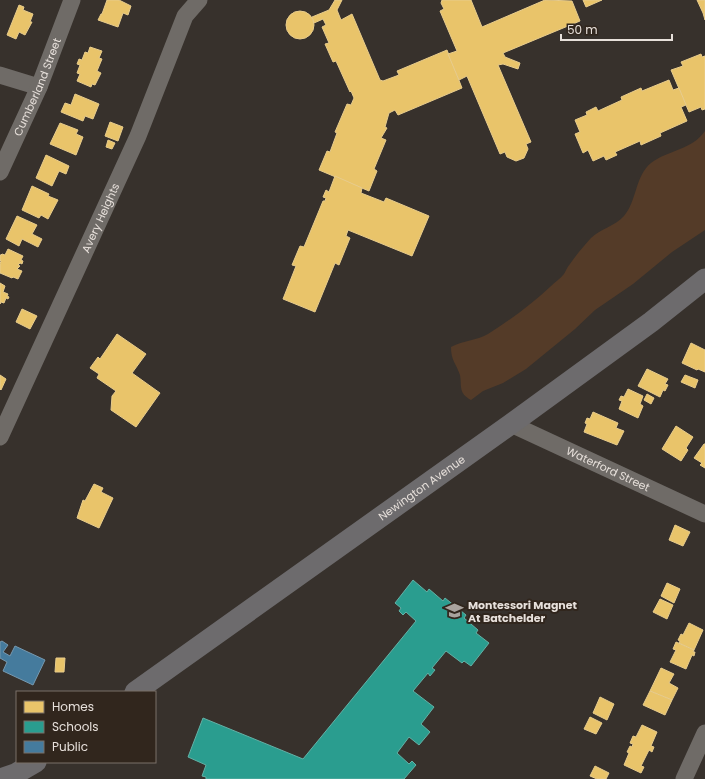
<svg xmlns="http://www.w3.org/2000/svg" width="705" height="779" font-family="Poppins,sans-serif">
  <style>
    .green { fill: #543b28 }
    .homes { fill: #e9c46a; stroke: #e8cc8c }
    .schools { fill: #2a9d8f; stroke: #63b1a6 }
    .public { fill: #457b9d; stroke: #7699b0 }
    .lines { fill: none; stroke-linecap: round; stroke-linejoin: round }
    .minor { stroke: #6f6b67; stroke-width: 17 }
    .major { stroke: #6d6b6d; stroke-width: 21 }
    .labels { text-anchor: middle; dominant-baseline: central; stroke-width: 4; stroke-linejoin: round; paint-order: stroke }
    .street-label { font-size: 11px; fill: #e7e0db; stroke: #31261d }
    .poi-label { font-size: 11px; font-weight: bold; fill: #e7e0db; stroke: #31261d; text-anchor: start }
  </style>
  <rect width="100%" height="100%" fill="#37312c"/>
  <!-- green -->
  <path class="green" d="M705 131V230L672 252 633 284 595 310 575 329 526 369 503 383 483 391 471 400C458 393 462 386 460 375 456 363 451 361 451 347 464 340 476 341 488 334 510 320 532 304 550 287 555 282 560 279 564 274 566 271 567 267 570 264 576 255 584 246 591 238 600 229 615 226 624 216 637 201 635 176 651 163 668 150 692 150 705 131Z"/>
  <!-- homes -->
  <g class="homes">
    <path d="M107 0H119L131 6 128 15 123 13 118 27 98 20 101 14H102Z"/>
    <path d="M335 0H342L337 10 341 20 352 14 380 80 383 81 399 75 397 71 447 50 462 88 398 115 395 110 389 113 385 127 387 128 381 138 386 140 374 169 377 171 369 191 319 170 327 151 330 152 337 133 335 132 347 104 351 105 354 98 351 91 350 92 336 61 333 62 325 44 329 43 322 27 326 25 323 19 314 23 312 17 329 10Z"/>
    <path d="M442 0H471L482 27 545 0 572 1 580 21 503 53 505 57 520 63 518 69 503 64 498 65 531 142 526 144 528 149 524 158 516 161 507 157 505 152 500 154 467 76 459 80 448 54 457 51 440 11 444 9 441 3Z"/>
    <path d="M583 0H602L586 7Z"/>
    <path d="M697 0H705V20L703 13Z"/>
    <path d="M19 5 24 7 23 10 33 14 30 22H32L25 35 19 32 16 39 7 35Z"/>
    <circle cx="300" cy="25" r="14"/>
    <path d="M90 47 102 51 99 58 102 59 97 71 101 73 95 85 92 84 91 87 77 81 80 74 77 73 80 65 77 64 79 59 82 60 85 52 88 53Z"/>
    <path d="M701 54 702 57 705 56V109L702 110 701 107 689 112 671 70 683 66 681 62Z"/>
    <path d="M669 80 673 90 679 88 686 105 681 107 687 121 660 133 661 136 641 145 640 141 615 152 617 155 606 160 604 156 593 161 588 150 583 153 575 134 580 132 575 120 587 115 586 112 596 107 598 111 622 100 621 97 641 88 642 91Z"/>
    <path d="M75 94 99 104 93 119 85 116 83 121 61 112 65 103 71 105Z"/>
    <path d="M110 122 123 127 118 141 105 136Z"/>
    <path d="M60 123 78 130 76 134 83 137 76 155 50 144Z"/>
    <path d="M108 140 115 143 112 149 106 147Z"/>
    <path d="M46 155 69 166 66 174 59 171 52 186 36 178Z"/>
    <path d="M335 176 362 188 361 193 384 202 386 198 429 216 412 256 348 230 346 236 350 238 339 265 335 263 315 312 283 299 296 266 292 265 300 246 304 247 323 201H325L326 198 323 197 326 190 329 192Z"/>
    <path d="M32 186 49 194 48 196 58 200 48 219 41 215 39 218 22 210Z"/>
    <path d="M17 216 37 225 32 234 42 239 38 247 22 239 19 246 6 239Z"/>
    <path d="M8 249 23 256 21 260 23 261 22 264 20 263 18 265 20 266 17 269 22 271 18 279 13 277 12 278 0 273V264L1 261 0 260V255H1L2 254 5 255Z"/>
    <path d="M0 283 5 286 3 292 8 294 7 296 9 297 8 299 6 298 4 303 1 302 0 304Z"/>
    <path d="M22 309 37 316 30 329 16 322Z"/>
    <path d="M117 334 146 354 132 373 160 393 136 427 111 410 112 396 116 391 97 378 99 374 90 368 98 357 100 359Z"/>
    <path d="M691 343 705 350V372L698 369 697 370 682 363Z"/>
    <path d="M647 369 668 379 665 384 668 385 665 391 663 390 660 397 638 386Z"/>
    <path d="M0 375 6 379 1 390 0 389Z"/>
    <path d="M685 375 698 380 695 388 681 382Z"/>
    <path d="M628 389 643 396 640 404 643 406 638 418 619 409 622 401 619 400 621 396 624 397Z"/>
    <path d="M647 394 654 398 651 404 644 400Z"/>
    <path d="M593 412 618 423 616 428 624 431 617 445 584 432 587 424 585 423 587 418 590 419Z"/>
    <path d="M676 426 693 437 686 448 688 450 681 461 662 449Z"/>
    <path d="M704 444H705V468L700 465 702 463 694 458Z"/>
    <path d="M94 484 103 488 101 492 113 498 99 528 77 518 83 500 85 501Z"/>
    <path d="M675 525 690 532 683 546 669 540Z"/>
    <path d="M667 583 680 589 674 603 661 596Z"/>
    <path d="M660 599 673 605 667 619 653 612Z"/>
    <path d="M689 623 703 630 694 650 679 643 680 641 678 640 681 634 683 635Z"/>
    <path d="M676 642 694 650 693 652H695L694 656 692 655 686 669 670 662 676 650 673 649Z"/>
    <path d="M56 658H65L64 672H55Z"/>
    <path d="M661 668 674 674 669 683 678 688 672 700 650 691Z"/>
    <path d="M650 691 672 700 665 715 643 705Z"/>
    <path d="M600 697 614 704 607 720 593 713Z"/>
    <path d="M590 717 602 723 596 734 584 729Z"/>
    <path d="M642 725 657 732 651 746 654 747 652 752 649 750 641 766 644 767 641 773 624 765 629 753 627 752 630 746 632 747 633 744 630 743 633 736 636 737Z"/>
    <path d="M595 766 609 773 606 779H597L590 776Z"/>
  </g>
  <!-- schools -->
  <path class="schools" d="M413 580 427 592 429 589 443 601 445 598 466 615 464 618 478 630 476 633 489 643 471 666 464 661 462 663 446 651 432 668 435 670 430 676 428 673 413 691 434 707 421 724 430 732 419 745 409 737 397 753 409 764 412 761 416 765 404 779H206V777L202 776 206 765 188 757 203 718 303 759 416 621 406 612 403 615 399 611 401 608 395 603Z"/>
  <!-- public -->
  <path class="public" d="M2 641 8 645 3 652 10 656 15 646 45 660 33 685 3 671 7 662 0 658V642Z"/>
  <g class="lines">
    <!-- minor -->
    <g class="minor">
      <path d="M0 75 39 87"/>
      <path id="s1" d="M0 172 39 87 72 0"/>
      <path id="s2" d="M511 424 705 514"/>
      <path id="s3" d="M0 437 138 136 185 16 199 0"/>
      <path d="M684 779 705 733"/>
    </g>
    <!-- major -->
    <g class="major">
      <path id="s4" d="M135 692 511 424 651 322 705 279"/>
      <path d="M0 779 15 774 36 762"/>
    </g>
  </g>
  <!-- icons -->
  <defs>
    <symbol id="school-bare" viewBox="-9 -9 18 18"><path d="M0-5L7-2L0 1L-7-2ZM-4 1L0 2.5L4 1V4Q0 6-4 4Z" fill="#a9a39e" stroke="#31261d" stroke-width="2.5" paint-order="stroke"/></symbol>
  </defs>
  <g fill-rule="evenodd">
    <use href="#school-bare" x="442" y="598" width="25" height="25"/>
  </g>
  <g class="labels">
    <!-- street labels -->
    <g class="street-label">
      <text stroke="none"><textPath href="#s1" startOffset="93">Cumberland Street</textPath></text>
      <text stroke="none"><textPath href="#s3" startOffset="241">Avery Heights</textPath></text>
      <text stroke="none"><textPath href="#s2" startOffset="107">Waterford Street</textPath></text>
      <text stroke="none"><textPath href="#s4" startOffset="352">Newington Avenue</textPath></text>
    </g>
    <!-- poi labels -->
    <g class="poi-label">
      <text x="468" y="605">Montessori Magnet<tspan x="468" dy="13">At Batchelder</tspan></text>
    </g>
  </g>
  <!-- legend -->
  <rect x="16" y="691" width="140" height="72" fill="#31261d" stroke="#7a7069"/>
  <rect x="24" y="701" width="20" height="12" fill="#e9c46a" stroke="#7a7069"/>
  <text x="52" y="711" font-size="12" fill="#e7e0db">Homes</text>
  <rect x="24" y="721" width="20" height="12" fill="#2a9d8f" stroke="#7a7069"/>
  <text x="52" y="731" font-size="12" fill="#e7e0db">Schools</text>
  <rect x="24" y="741" width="20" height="12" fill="#457b9d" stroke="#7a7069"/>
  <text x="52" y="751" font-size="12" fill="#e7e0db">Public</text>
  <!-- scale -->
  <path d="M561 34v6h111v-6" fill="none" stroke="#e7e0db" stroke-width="2"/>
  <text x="567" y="34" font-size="12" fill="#e7e0db" stroke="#31261d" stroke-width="3" paint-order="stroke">50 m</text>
</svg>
